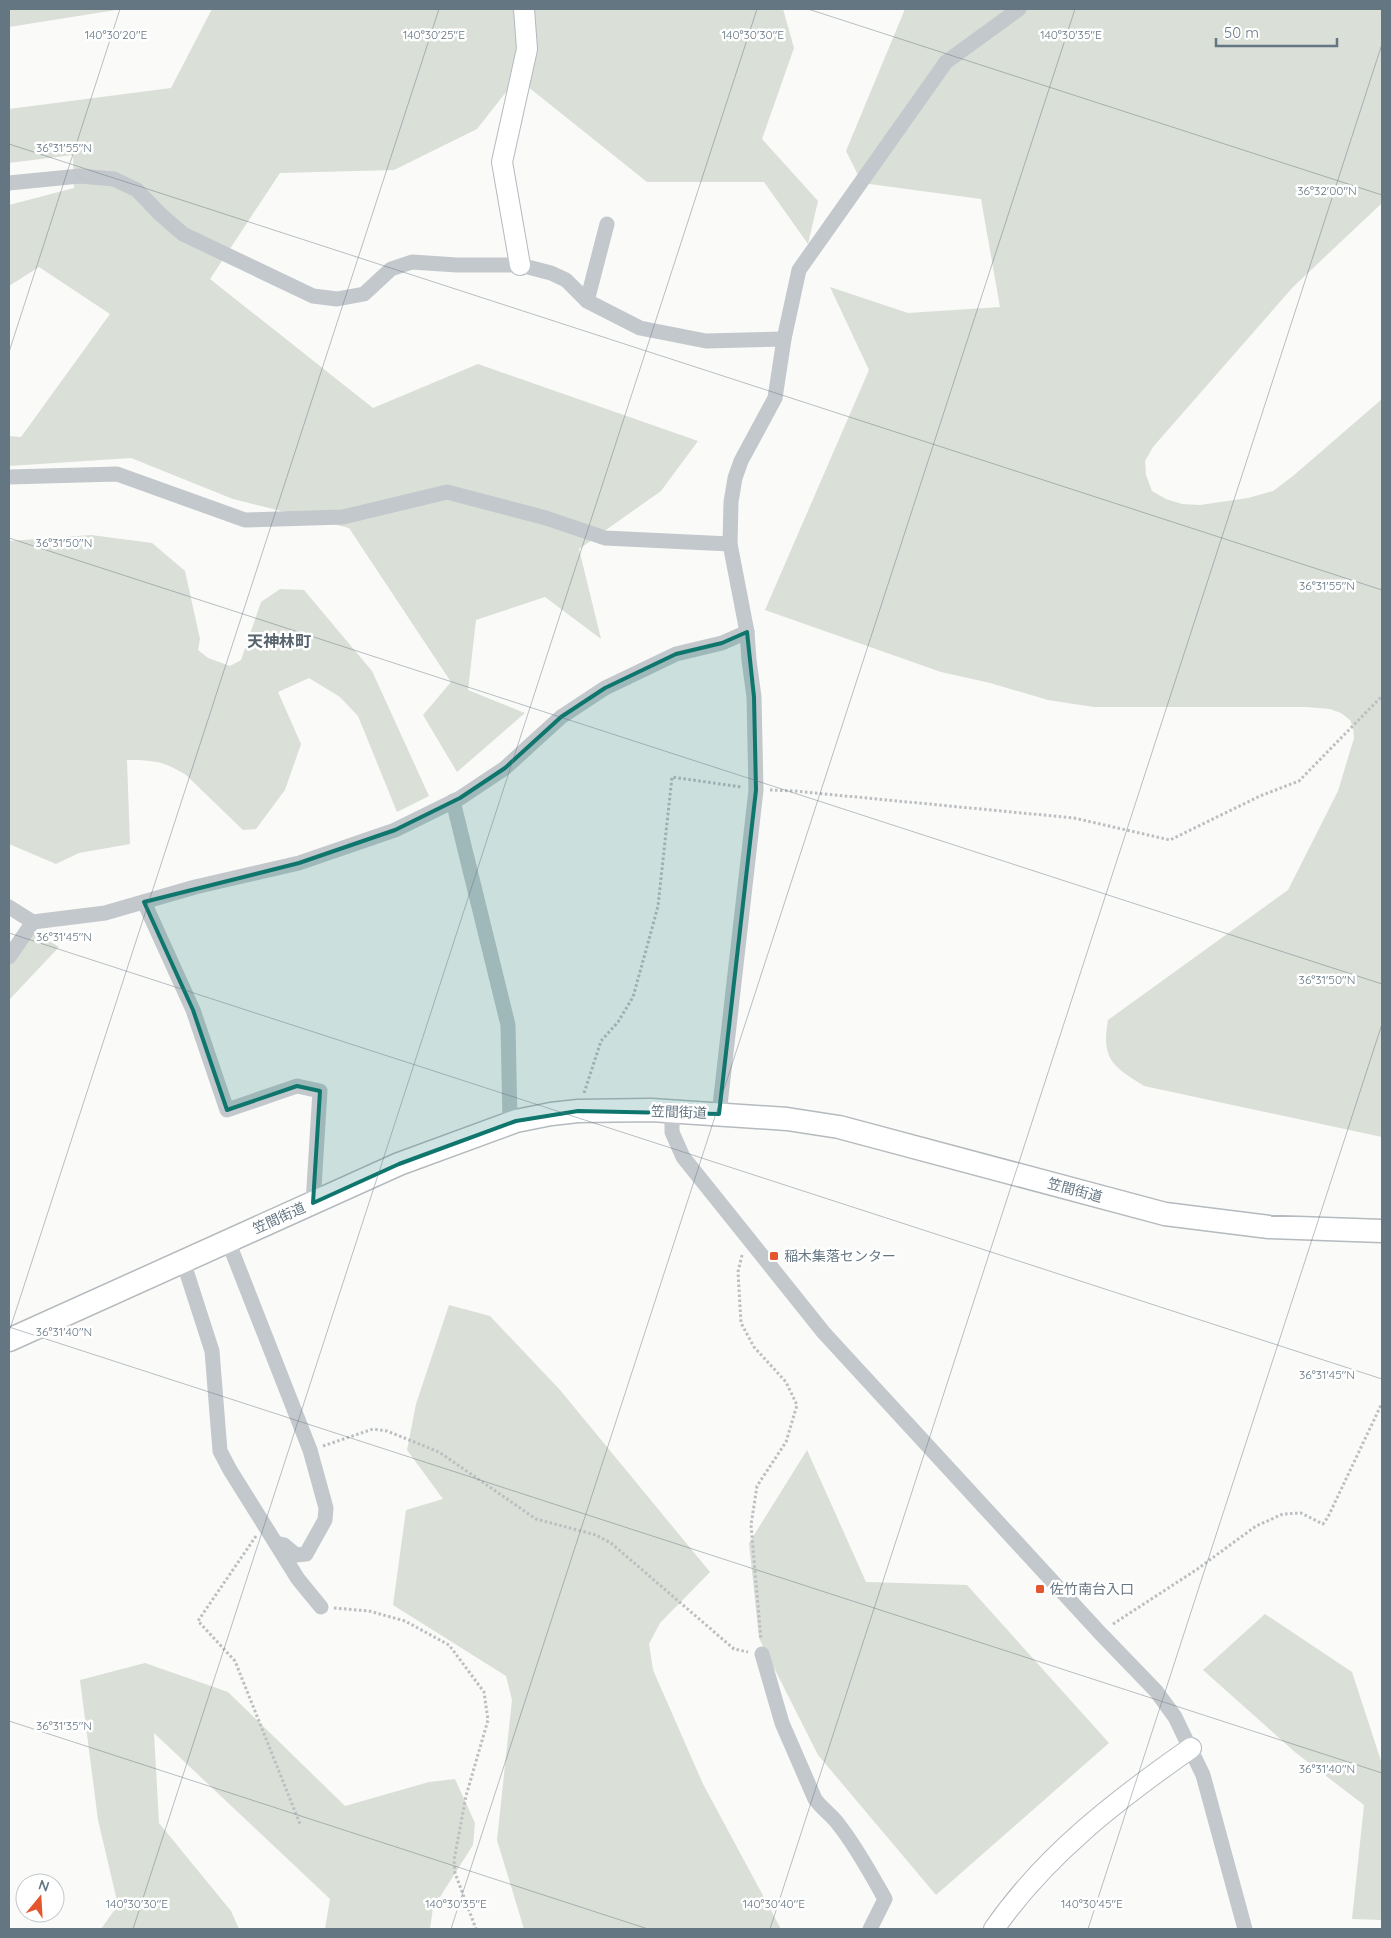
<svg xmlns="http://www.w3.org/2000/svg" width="1391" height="1938" font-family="Quicksand,'Noto Sans JP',sans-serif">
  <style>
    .green { fill: #dadfd7 }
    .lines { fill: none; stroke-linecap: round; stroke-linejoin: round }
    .secondary-casing { stroke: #b3babf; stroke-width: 22 }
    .primary-casing { stroke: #b5babe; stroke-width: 25 }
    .path { stroke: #bbbfc2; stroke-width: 3; stroke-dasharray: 2.5 2.5; stroke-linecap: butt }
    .street { stroke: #c3c8cc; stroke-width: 15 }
    .secondary { stroke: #fff; stroke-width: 20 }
    .primary { stroke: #fff; stroke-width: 22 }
    .marked { fill: #0f766e; fill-opacity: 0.2; stroke: #0f766e; stroke-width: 4; stroke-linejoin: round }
    .ticks { fill: none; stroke: #657683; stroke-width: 1; stroke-opacity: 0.45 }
    .poi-dot { fill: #e4572e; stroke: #fff; stroke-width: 2 }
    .labels { text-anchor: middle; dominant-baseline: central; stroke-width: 5; stroke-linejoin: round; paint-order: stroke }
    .street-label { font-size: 14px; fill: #657683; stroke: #fff }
    .poi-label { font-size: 14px; fill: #657683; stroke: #fff; text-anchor: start }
    .quarter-label { font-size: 16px; font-weight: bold; fill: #57646e; stroke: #fff }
    .ticks-label { font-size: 12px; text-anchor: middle; fill: #657683; stroke: #fff; stroke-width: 5; stroke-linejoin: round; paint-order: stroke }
  </style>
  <rect width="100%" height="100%" fill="#fafaf8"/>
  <!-- green -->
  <g class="green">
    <path d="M9 9H122L9 27Z"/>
    <path d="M212 9H783L794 48 762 139 818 201 808 244 764 182H647L517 78 477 129 394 170 280 173 210 279 373 408 478 364 698 441 661 491 579 549 601 639 545 597 476 620 468 690 525 713 457 772 423 715 451 682 349 528 233 499 131 458 9 466V436L21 437 110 314 39 267 9 286V205L74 188 73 155 9 163V109L171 88Z"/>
    <path d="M905 9H1382V203L1293 287 1153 447 1145 461 1146 475 1152 491 1166 499 1182 504 1200 505 1248 498 1273 491 1293 476 1382 399V1137L1144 1086C1113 1066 1101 1060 1108 1020L1288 890 1338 791 1354 738 1353 727 1350 720 1341 713 1330 709 1306 707H1094L1048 700 990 683 941 672 765 610 869 370 830 287 908 313 1000 307 981 199 862 183 846 151Z"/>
    <path d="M91 535 152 543 185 571 200 639 198 650 208 658 230 666 241 660 261 602 280 589 304 590 372 671 429 796 397 812 358 716 340 697 309 678 278 692 301 744 285 790 256 829 243 830 186 775C164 761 152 760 127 760L130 844 79 853 56 864 9 844V541Z"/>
    <path d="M35 932 59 947 9 1000V955Z"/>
    <path d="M449 1305 490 1316 560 1390 710 1572 660 1623 649 1644 653 1670 703 1784 781 1929H524L497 1840 512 1700 506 1676 393 1605 406 1510 443 1499 407 1450 416 1404Z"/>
    <path d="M807 1450 866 1582 967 1585 1109 1743 936 1895 818 1755 759 1638 749 1543Z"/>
    <path d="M1265 1614 1352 1672 1382 1764V1920L1352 1919 1364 1805 1296 1753 1203 1670Z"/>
    <path d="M145 1663 228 1692 345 1806 429 1782 455 1779 475 1823 473 1845 433 1908 430 1929H325L330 1899 154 1733 159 1823 231 1911 239 1929H101L118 1905 98 1820 80 1680Z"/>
  </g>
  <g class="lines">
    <defs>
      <g id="secondary">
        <path d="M520 265 502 162 527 49 524 9"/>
        <path d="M994 1929C1045 1855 1118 1799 1191 1748"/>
      </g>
      <path id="primary" d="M9 1340 399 1164 516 1121 551 1114 578 1111 651 1110 787 1119 839 1127 1165 1214 1269 1227 1382 1231"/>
    </defs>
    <!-- secondary casing -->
    <use href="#secondary" class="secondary-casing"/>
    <!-- primary casing -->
    <use href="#primary" class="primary-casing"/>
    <!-- path -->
    <g class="path">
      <path d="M770 790 794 791 1074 818 1170 840 1260 796 1299 781 1382 696"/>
      <path d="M584 1093 601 1041 618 1022 633 997 648 943 658 906 672 777 741 787"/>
      <path d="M742 1255 738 1272 741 1323 754 1347 786 1382 797 1405 786 1442 757 1486 751 1525 761 1640"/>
      <path d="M323 1446 373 1429 387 1431 439 1452 536 1519 596 1535 611 1543 734 1649 748 1652"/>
      <path d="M256 1536 198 1621 235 1661 300 1824"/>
      <path d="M334 1608 369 1611 405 1621 449 1645 484 1692 488 1720 466 1796 454 1860 455 1873 476 1929"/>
      <path d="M1113 1624 1196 1570 1256 1526 1283 1514 1301 1513 1323 1524 1328 1517 1382 1403"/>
    </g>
    <!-- street -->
    <g class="street">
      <path d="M9 183 80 176 114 179 137 190 160 214 183 234 313 296 337 299 364 294 391 269 412 262 457 265H520L551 273 566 280 587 301 640 328 706 341 784 339"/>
      <path d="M587 301 607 224"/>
      <path d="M9 477 117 474 245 520 343 517 447 492 546 518 605 538 730 544"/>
      <path d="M453 801 508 1025 510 1123"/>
      <path d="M144 902 193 1010 227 1110 297 1086 320 1091 313 1203"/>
      <path d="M9 907 33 922"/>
      <path d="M9 957 33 922 105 913 195 887 299 863 395 830 460 798 505 768 561 717 605 688 676 654 722 643 747 632"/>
      <path d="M672 1111V1132L683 1157 824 1333 1100 1633 1156 1691 1175 1717 1203 1775 1245 1929"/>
      <path d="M719 1114 756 790 754 697 749 660 747 632 730 544 731 502 735 478 741 461 775 398 784 339 799 270 946 62 1019 9"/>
      <path d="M228 1241 310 1450 326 1508 325 1520 306 1554 296 1555 284 1545 280 1544"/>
      <path d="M183 1261 212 1351 220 1451 230 1470 298 1579 321 1607"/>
      <path d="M762 1654 782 1723 815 1799C822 1809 832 1815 839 1825 857 1848 871 1874 885 1899L870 1929"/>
    </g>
    <!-- secondary -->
    <use href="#secondary" class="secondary"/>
    <!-- primary -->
    <use href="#primary" class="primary"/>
  </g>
  <!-- marked area -->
  <path class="marked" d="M747 632 754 697 756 790 719 1114 578 1111 516 1121 399 1164 313 1203 320 1091 297 1086 227 1110 193 1010 144 902 299 863 395 830 460 798 505 768 561 717 605 688 676 654 722 643Z"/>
  <!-- ticks -->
  <path class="ticks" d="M808 9 1382 195M9 144 1382 590M9 352 120 9M9 538 1382 984M9 933 1382 1379M9 1327 1382 1773M9 1332 439 9M9 1721 648 1929M133 1929 757 9M451 1929 1075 9M770 1929 1382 44M1088 1929 1382 1024"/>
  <!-- markers -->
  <g class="poi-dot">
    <rect x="769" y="1251" width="10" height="10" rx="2.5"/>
    <rect x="1035" y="1584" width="10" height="10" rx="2.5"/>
  </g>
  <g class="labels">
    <!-- street labels -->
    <g class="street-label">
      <text transform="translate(679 1112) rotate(2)">笠間街道</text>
      <text transform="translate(1075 1190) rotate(15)">笠間街道</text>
      <text transform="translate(279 1218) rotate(-24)">笠間街道</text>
    </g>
    <!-- poi labels -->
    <g class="poi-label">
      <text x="784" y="1256">稲木集落センター</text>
      <text x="1050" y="1589">佐竹南台入口</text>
    </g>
    <!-- quarter labels -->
    <g class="quarter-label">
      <text x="279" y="641">天神林町</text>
    </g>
  </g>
  <g class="ticks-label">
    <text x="116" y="39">140°30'20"E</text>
    <text x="434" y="39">140°30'25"E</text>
    <text x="753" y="39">140°30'30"E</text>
    <text x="1071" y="39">140°30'35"E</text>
    <text x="64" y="152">36°31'55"N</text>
    <text x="1327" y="195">36°32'00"N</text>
    <text x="64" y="547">36°31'50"N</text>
    <text x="1327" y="590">36°31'55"N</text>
    <text x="64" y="941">36°31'45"N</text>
    <text x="1327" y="984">36°31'50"N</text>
    <text x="64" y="1336">36°31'40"N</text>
    <text x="1327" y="1379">36°31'45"N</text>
    <text x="64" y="1730">36°31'35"N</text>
    <text x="1327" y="1773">36°31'40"N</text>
    <text x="137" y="1908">140°30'30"E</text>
    <text x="456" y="1908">140°30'35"E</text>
    <text x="774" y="1908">140°30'40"E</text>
    <text x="1092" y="1908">140°30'45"E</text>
  </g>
  <!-- border -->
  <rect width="1391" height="1938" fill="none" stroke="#657683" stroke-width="20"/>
  <!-- north arrow -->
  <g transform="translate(40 1898) rotate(18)"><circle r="24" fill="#ffffff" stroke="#c1c8cd"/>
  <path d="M0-4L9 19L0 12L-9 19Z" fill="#e4572e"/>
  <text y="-8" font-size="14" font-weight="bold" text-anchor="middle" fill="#657683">N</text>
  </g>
  <!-- scale -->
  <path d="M1216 38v8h121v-8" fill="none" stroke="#657683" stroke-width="2.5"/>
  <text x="1224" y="38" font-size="15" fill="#657683" stroke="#ffffff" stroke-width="4" paint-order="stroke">50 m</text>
</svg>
